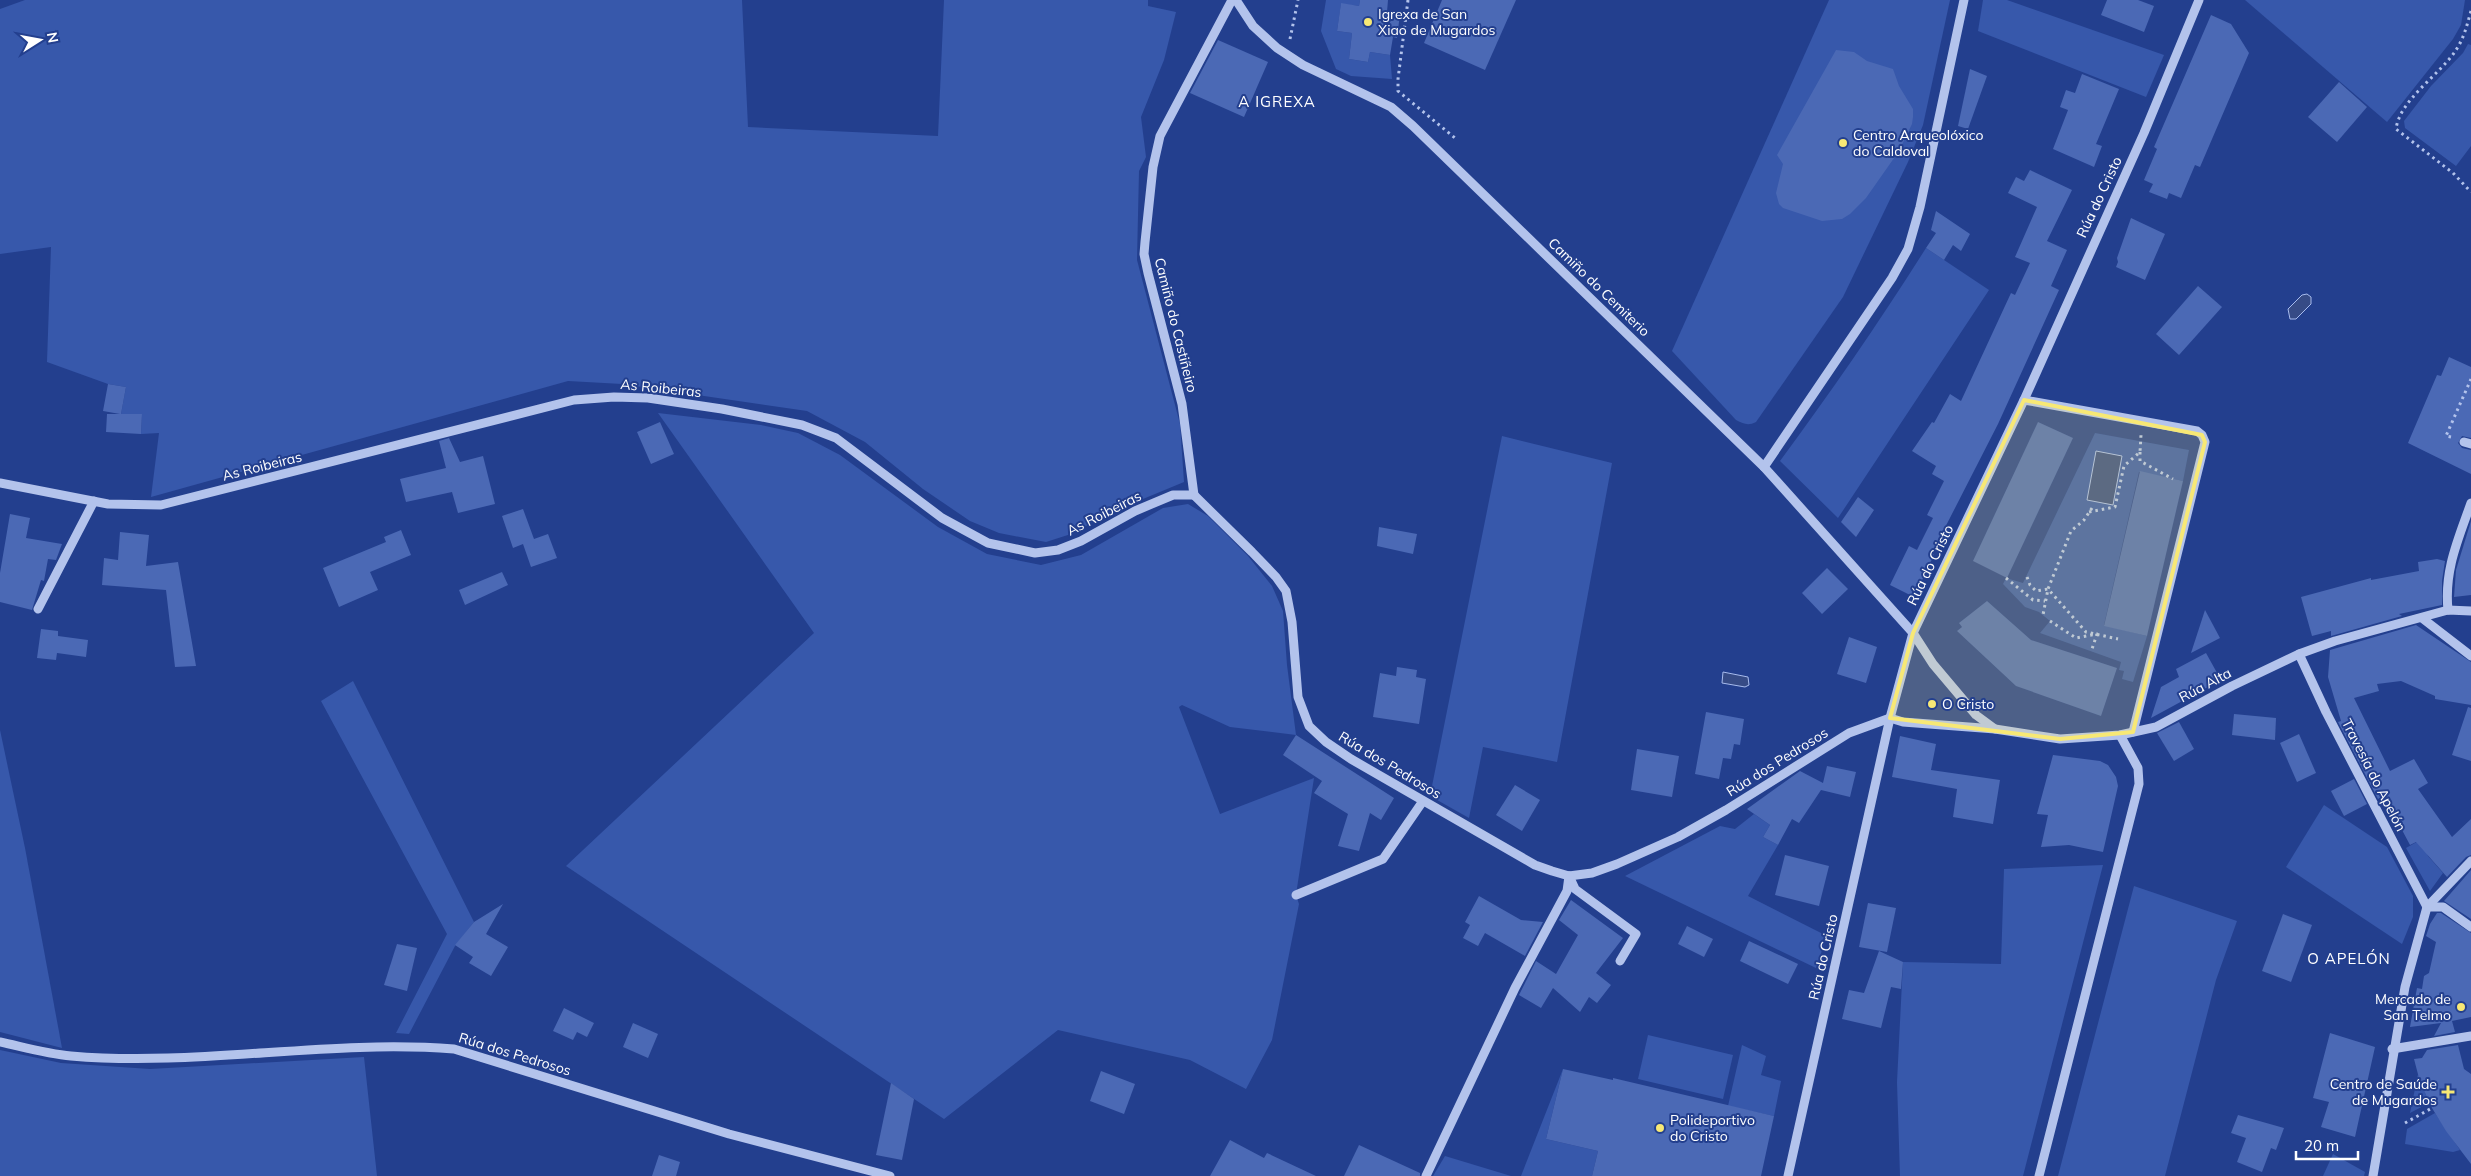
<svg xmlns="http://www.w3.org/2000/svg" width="2471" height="1176" font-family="Mulish,sans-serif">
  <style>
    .green { fill: #3758ab }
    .water { fill: #364b86; stroke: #a7bbed }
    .building { fill: #4b69b5 }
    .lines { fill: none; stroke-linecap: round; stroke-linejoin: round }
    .path { stroke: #b3c3ec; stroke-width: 3; stroke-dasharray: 2.5 4; stroke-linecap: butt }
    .minor { stroke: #b3c3ec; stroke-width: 9 }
    .marked { fill: #f7e875; fill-opacity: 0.2; stroke: #f7e875; stroke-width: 4; stroke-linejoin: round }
    .poi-dot { fill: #f7e875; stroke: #233f8e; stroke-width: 2 }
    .labels { text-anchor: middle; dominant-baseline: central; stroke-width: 4; stroke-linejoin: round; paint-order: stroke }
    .poi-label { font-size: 14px; fill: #fff; stroke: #233f8e; text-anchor: start }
    .street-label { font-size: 14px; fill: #fff; stroke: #233f8e }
    .neighbourhood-label { font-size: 15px; letter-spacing: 1px; fill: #fff; stroke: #233f8e }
  </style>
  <rect width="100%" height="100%" fill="#233f8e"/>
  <!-- green -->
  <g class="green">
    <path d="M25 0H742L748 127 938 136 944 0H1148V6L1176 12 1164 60 1141 117 1146 157 1139 171 1137 260 1180 424 1184 482 1114 511 1071 534 1046 542 999 533 970 521 923 489 865 442 807 411 622 384 568 381 151 497 159 433 141 434 142 414H121L126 387 108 384 47 362 51 247 0 254V9Z"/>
    <path d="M1326 0H1360L1359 6 1341 4 1337 31 1352 33 1349 59 1368 62 1370 52 1390 55 1392 79 1351 76 1336 69 1321 31Z"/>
    <path d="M1829 0H1950L1923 125 1908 162 1843 297 1756 422C1748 426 1744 424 1736 420L1672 351Z"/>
    <path d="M1983 0H2007L2164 55 2146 97 1978 31Z"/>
    <path d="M2245 0H2465L2461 25 2453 39 2387 122Z"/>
    <path d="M2468 44 2471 45V146L2456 166 2405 128 2404 121 2431 86 2463 53Z"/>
    <path d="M1926 248 1989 290 1838 518 1780 461C1831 392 1880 321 1926 248Z"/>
    <path d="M658 413 761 425 798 433 840 455 938 527 987 554 1041 565 1081 555 1163 508 1188 504 1208 516 1248 556 1272 586 1283 611 1287 665 1296 735 1230 727 1182 705 1179 707 1220 814 1314 778 1297 888 1296 895 1299 904 1272 1040 1246 1089 1190 1060 1058 1030 944 1119 566 866 814 633Z"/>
    <path d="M2095 433 2189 450 2183 481 2139 472 2104 625 2147 636 2133 682 2122 679 2124 671 2119 670 2121 662 2040 633 2050 621 2039 612 2025 607 2003 584 2006 578 2023 583Z"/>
    <path d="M1502 436 1612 463 1557 762 1483 747 1469 818 1430 796Z"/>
    <path d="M353 681 474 922 455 946 409 1034 396 1033 447 934 321 701Z"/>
    <path d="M0 730 25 848 62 1048 0 1032Z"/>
    <path d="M2324 805 2387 847 2413 896V917L2402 944 2286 867Z"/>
    <path d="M1754 814 1770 825 1763 837 1778 845 1748 896 1827 936 1816 968 1625 876 1720 826 1735 829Z"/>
    <path d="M2422 839 2428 856 2443 873 2430 891 2406 848Z"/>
    <path d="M2103 865 2023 1176H1900L1897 1082 1903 962 2001 964 2004 869Z"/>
    <path d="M2134 886 2237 921 2216 980 2165 1176H2058Z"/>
    <path d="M1648 1035 1733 1055 1723 1099 1638 1079Z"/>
    <path d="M1742 1045 1766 1056 1761 1075 1781 1081 1774 1116 1728 1106Z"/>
    <path d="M0 1050 61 1063 150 1069 364 1057 377 1176H0Z"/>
    <path d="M1563 1069 1546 1139 1598 1151 1592 1176H1521Z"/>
    <path d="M2418 1074 2429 1103 2410 1113Z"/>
    <path d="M2435 1113 2460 1150 2453 1152 2405 1144 2407 1129Z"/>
    <path d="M2333 1154 2365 1172 2364 1176H2323Z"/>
    <path d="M1445 1156 1511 1176H1433Z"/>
  </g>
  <!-- water -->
  <g class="water">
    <path d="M2307 294 2311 297V304L2296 319H2290L2288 309 2302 295Z"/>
    <path d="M2096 451 2122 456 2113 505 2087 500Z"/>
    <path d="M1723 672 1748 677 1749 685 1745 687 1722 683Z"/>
  </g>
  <!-- building -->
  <g class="building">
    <path d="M1360 0H1388L1387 12 1400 14 1397 38 1393 37 1390 55 1370 52 1368 62 1349 59 1352 33 1337 31 1341 3 1359 6Z"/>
    <path d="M1442 0H1516L1485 70 1424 43Z"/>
    <path d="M2107 0H2138L2154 6 2144 32 2101 15Z"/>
    <path d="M2211 15 2231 24 2249 53 2200 167 2195 165 2181 198 2169 193 2167 199 2149 192 2153 184 2144 180 2157 149 2154 147Z"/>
    <path d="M1218 40 1268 62 1244 117 1190 93Z"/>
    <path d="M1836 50 1854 52 1867 61 1893 69 1899 86 1913 109V117L1912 124 1899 151 1866 198 1850 214 1842 219 1822 221 1783 208 1779 204 1776 193 1783 164 1777 155Z"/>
    <path d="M1970 69 1987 76 1968 129 1958 126Z"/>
    <path d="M2082 74 2119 89 2096 144 2102 146 2094 167 2053 149 2068 110 2060 107 2066 90 2075 93Z"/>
    <path d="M2339 82 2367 107 2337 142 2308 117Z"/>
    <path d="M2030 170 2072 190 2047 241 2067 250 2051 286 2059 290 1998 424 1932 553 1934 555 1914 597 1890 585 1909 546 1917 550 1933 518 1927 515 1944 481 1932 474 1936 466 1912 451 1932 422 1934 423 1950 394 1961 401 2011 293 2015 295 2030 263 2015 257 2037 207 2008 193 2016 177 2024 181Z"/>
    <path d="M1936 211 1970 234 1961 251 1953 245 1944 260 1926 248 1936 233 1931 230Z"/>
    <path d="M2131 218 2165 234 2145 280 2116 267 2118 262 2117 258Z"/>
    <path d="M2198 286 2222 307 2179 355 2156 334Z"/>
    <path d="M2449 357 2471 367V438L2462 436 2458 443 2462 448 2471 450V474L2408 443 2437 375 2441 376Z"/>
    <path d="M108 384 126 387 121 414H142L141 434 106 432 107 414H120L103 411Z"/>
    <path d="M660 422 674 454 651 464 637 432Z"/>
    <path d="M2038 422 2073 438 2007 578 1973 561Z"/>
    <path d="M449 438 460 462 483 456 495 504 458 513 452 492 406 502 400 479 446 468 439 441Z"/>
    <path d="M2140 471 2183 481 2147 636 2104 626Z"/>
    <path d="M1858 497 1874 510 1856 537 1841 522Z"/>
    <path d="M523 509 534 539 548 534 557 558 531 567 523 544 513 548 502 516Z"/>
    <path d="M10 514 30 518 26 538 62 544 56 560 48 559 44 581 41 580 32 610 0 602V573Z"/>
    <path d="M2471 521V595L2454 597 2456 570Z"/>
    <path d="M1379 527 1417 534 1413 554 1377 546Z"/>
    <path d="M401 530 411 555 370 572 378 590 339 607 323 568 386 542 384 537Z"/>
    <path d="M120 532 149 535 146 566 178 562 196 666 175 667 166 590 102 585 104 558 118 560Z"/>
    <path d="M2437 559 2445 561 2442 581V605L2399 614 2402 616 2331 636V631L2312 636 2301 597 2371 578V580L2419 571 2418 562Z"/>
    <path d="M1827 568 1848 589 1822 614 1802 593Z"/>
    <path d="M502 572 508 585 465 605 459 590Z"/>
    <path d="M1987 601 2031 640 2117 668 2101 716 2016 686 1957 631 1962 627 1959 623Z"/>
    <path d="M2205 610 2220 638 2191 653Z"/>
    <path d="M2416 625 2471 662V705L2435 699V696L2401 681 2377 684 2379 691 2354 698 2390 771 2414 759 2428 783 2418 789 2452 837 2471 819V855L2466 857 2447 877 2416 842 2410 845 2384 796 2378 799 2338 722 2341 721 2328 677 2330 650Z"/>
    <path d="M41 629 58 631V636L88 640 86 657 57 653 56 660 37 658Z"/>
    <path d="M1849 637 1877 647 1866 683 1837 674Z"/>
    <path d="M2206 653 2221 680 2151 718 2161 687 2179 677 2176 669Z"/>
    <path d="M1397 667 1417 670 1416 677 1426 679 1419 724 1373 717 1380 673 1396 676Z"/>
    <path d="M2468 707 2471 708V761L2452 755Z"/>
    <path d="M1706 712 1744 719 1740 745 1734 744 1731 759 1723 758 1719 779 1695 774Z"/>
    <path d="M2234 714 2276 718 2275 740 2232 735Z"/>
    <path d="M2179 722 2194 749 2174 761 2157 733Z"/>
    <path d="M2299 734 2316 773 2297 782 2280 743Z"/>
    <path d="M1296 735 1394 798 1381 820 1370 813 1359 851 1338 846 1348 814 1314 793 1322 781 1283 755Z"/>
    <path d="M1900 736 1936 744 1931 770 2000 780 1993 824 1953 817 1957 789 1892 777Z"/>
    <path d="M1637 749 1679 756 1672 797 1631 790Z"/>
    <path d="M2053 755 2100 761 2108 765 2116 777 2118 786 2103 852 2069 845 2041 847 2048 815 2037 814Z"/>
    <path d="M1827 766 1856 772 1850 797 1821 790 1799 823 1792 819 1778 845 1763 837 1770 825 1747 809 1800 771 1823 783Z"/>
    <path d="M2354 779 2367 804 2344 816 2331 791Z"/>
    <path d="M1515 785 1540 800 1522 831 1496 815Z"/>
    <path d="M1785 855 1829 866 1819 906 1775 895Z"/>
    <path d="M2471 870V919L2444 901Z"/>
    <path d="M1479 896 1521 920 1543 922 1525 956 1485 933 1478 946 1463 938 1470 925 1465 922Z"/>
    <path d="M1571 900 1623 938 1596 973 1611 985 1597 1003 1589 997 1580 1012 1553 988 1541 1008 1519 995 1536 961 1556 974 1578 935 1559 920Z"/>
    <path d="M1868 903 1896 908 1887 952 1859 947Z"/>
    <path d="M503 904 486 934 508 947 491 976 469 963 473 957 455 945 474 922Z"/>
    <path d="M2437 913H2441L2471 933V1017L2452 1021 2455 1032 2434 1036 2441 1023 2410 1027 2417 988 2422 989 2424 976 2429 973 2436 942 2426 936 2430 924Z"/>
    <path d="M2283 914 2312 925 2291 982 2262 971Z"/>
    <path d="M1687 926 1713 939 1704 957 1678 944Z"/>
    <path d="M1749 941 1798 964 1788 984 1740 961Z"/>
    <path d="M397 944 417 948 407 991 384 985Z"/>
    <path d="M1879 951 1903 962 1901 989 1891 987 1881 1028 1842 1019 1849 990 1864 993Z"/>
    <path d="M564 1008 594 1023 587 1037 577 1032 573 1040 553 1031Z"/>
    <path d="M633 1023 658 1034 648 1058 623 1047Z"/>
    <path d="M2330 1033 2375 1047 2355 1137 2321 1127 2329 1102 2313 1098Z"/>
    <path d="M2458 1045 2464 1069 2471 1074V1164L2446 1131 2432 1108 2420 1082 2414 1059 2422 1058 2427 1050Z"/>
    <path d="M1563 1069 1613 1080V1078L1774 1116 1761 1176H1592L1598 1151 1546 1139Z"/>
    <path d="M1101 1071 1135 1084 1124 1114 1090 1101Z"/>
    <path d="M891 1083 914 1099 902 1160 876 1155Z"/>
    <path d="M2238 1115 2284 1128 2276 1150 2271 1148 2262 1172 2237 1162 2246 1138 2231 1133Z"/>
    <path d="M1230 1140 1264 1158 1267 1153 1316 1176H1210Z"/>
    <path d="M1359 1145 1420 1173V1176H1344Z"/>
    <path d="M659 1155 680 1162 676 1176H652Z"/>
  </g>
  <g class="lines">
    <!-- path -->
    <g class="path">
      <path d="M1408 0 1398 79V91L1455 138"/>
      <path d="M2471 11C2467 25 2464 38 2456 50 2440 75 2400 99 2396 129L2453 173 2471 192"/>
      <path d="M1290 39 1298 0"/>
      <path d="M2451 437 2446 436 2471 379"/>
      <path d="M2140 452V461L2173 479"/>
      <path d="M2092 508 2084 520 2071 531 2048 589 2086 632 2118 639"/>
      <path d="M2089 512 2115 507 2124 466 2140 452 2141 435"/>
      <path d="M2027 577 2030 585 2036 591 2048 589 2043 615"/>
      <path d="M2006 578 2033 600 2045 601"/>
      <path d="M2050 621 2076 638 2097 634 2091 652"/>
      <path d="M2405 1123 2432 1108"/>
    </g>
    <!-- minor -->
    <g class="minor">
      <path d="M1236 0 1253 26 1277 48 1303 65 1391 107 1413 126 1764 467 1913 633 1933 664 1976 715 1995 729"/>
      <path d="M2024 400 2197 431 2202 435 2205 442 2133 732"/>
      <path d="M2464 442 2471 444"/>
      <path d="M1764 467 1892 278 1908 249 1920 207 1964 0"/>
      <path d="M0 483 108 504 161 505 574 400 614 397 648 398 722 409 802 425 836 438 942 518 988 543 1035 553 1058 550 1081 541 1135 511 1173 495H1194"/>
      <path d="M1194 495 1252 552 1276 577 1286 591 1292 622 1298 697 1309 726 1326 742 1351 759 1535 865 1552 871 1569 876 1592 873 1617 864 1678 837 1726 810 1849 733 1890 718 1903 722 1995 729 2060 739 2120 735 2156 727 2232 686 2299 654 2335 641 2448 610 2471 611"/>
      <path d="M1194 495 1182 404 1148 273 1144 254 1145 242 1153 167 1160 136 1232 0"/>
      <path d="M38 609 94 501"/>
      <path d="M2448 610C2444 570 2458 540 2471 503"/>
      <path d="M2422 618 2471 656"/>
      <path d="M2299 654 2326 712 2427 907"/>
      <path d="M1569 876 1575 889 1636 934 1620 961"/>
      <path d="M1296 895 1383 859 1423 801"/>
      <path d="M2427 907H2443L2471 927"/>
      <path d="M0 1042C23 1047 47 1054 71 1056 199 1067 326 1039 454 1049L729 1134 890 1176"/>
      <path d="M2392 1049 2471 1036"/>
      <path d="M1426 1176 1515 988 1567 891 1569 876"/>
      <path d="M1788 1176 1890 718 1913 633 2024 400 2144 133 2199 0"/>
      <path d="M2039 1176 2139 784 2138 768 2120 735"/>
      <path d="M2373 1176 2405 987 2427 907 2471 861"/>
    </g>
  </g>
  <!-- marked area -->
  <path class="marked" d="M2024 400 2202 435 2205 442 2133 732 2060 739 1890 718 1913 633Z"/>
  <!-- markers -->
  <g class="poi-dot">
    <circle cx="1368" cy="22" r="5"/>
    <circle cx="1843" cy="143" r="5"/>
    <circle cx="1932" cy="704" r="5"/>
    <circle cx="2461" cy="1007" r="5"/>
    <path d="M2445.5 1084.5h5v5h5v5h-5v5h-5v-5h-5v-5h5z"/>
    <circle cx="1660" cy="1128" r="5"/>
  </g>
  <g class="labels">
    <!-- poi labels -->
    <g class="poi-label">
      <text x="1378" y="14">Igrexa de San<tspan x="1378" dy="16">Xiao de Mugardos</tspan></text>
      <text x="1853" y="135">Centro Arqueolóxico<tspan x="1853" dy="16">do Caldoval</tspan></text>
      <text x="1942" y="704">O Cristo</text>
      <text x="2451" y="999" text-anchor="end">Mercado de<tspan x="2451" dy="16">San Telmo</tspan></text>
      <text x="2437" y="1084" text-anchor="end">Centro de Saúde<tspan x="2437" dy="16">de Mugardos</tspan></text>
      <text x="1670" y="1120">Polideportivo<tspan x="1670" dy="16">do Cristo</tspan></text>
    </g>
    <!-- street labels -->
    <g class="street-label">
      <text transform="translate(2099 197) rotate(-65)">Rúa do Cristo</text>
      <text transform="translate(1599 287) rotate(44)">Camiño do Cemiterio</text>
      <text transform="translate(1176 325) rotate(76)">Camiño do Castiñeiro</text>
      <text transform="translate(661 388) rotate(6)">As Roibeiras</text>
      <text transform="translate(262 466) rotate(-14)">As Roibeiras</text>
      <text transform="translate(1104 513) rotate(-27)">As Roibeiras</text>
      <text transform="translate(1930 565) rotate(-64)">Rúa do Cristo</text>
      <text transform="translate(2205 685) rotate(-28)">Rúa Alta</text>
      <text transform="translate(1777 762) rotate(-32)">Rúa dos Pedrosos</text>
      <text transform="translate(1390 765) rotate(31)">Rúa dos Pedrosos</text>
      <text transform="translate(2374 775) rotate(63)">Travesía do Apelón</text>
      <text transform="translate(1823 957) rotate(-77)">Rúa do Cristo</text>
      <text transform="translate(515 1054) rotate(17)">Rúa dos Pedrosos</text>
    </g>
    <!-- neighbourhood labels -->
    <g class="neighbourhood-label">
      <text x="1277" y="101">A IGREXA</text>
      <text x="2349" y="958">O APELÓN</text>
    </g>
  </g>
  <!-- north arrow -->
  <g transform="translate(40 40) rotate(79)" stroke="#233f8e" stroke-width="4" paint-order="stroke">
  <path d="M0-4L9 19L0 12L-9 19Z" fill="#ffffff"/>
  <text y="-8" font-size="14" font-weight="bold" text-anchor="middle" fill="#ffffff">N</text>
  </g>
  <!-- scale -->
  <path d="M2296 1151v8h62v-8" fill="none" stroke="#ffffff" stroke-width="2.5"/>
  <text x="2304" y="1151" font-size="15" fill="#ffffff" stroke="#233f8e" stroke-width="4" paint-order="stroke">20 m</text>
</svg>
